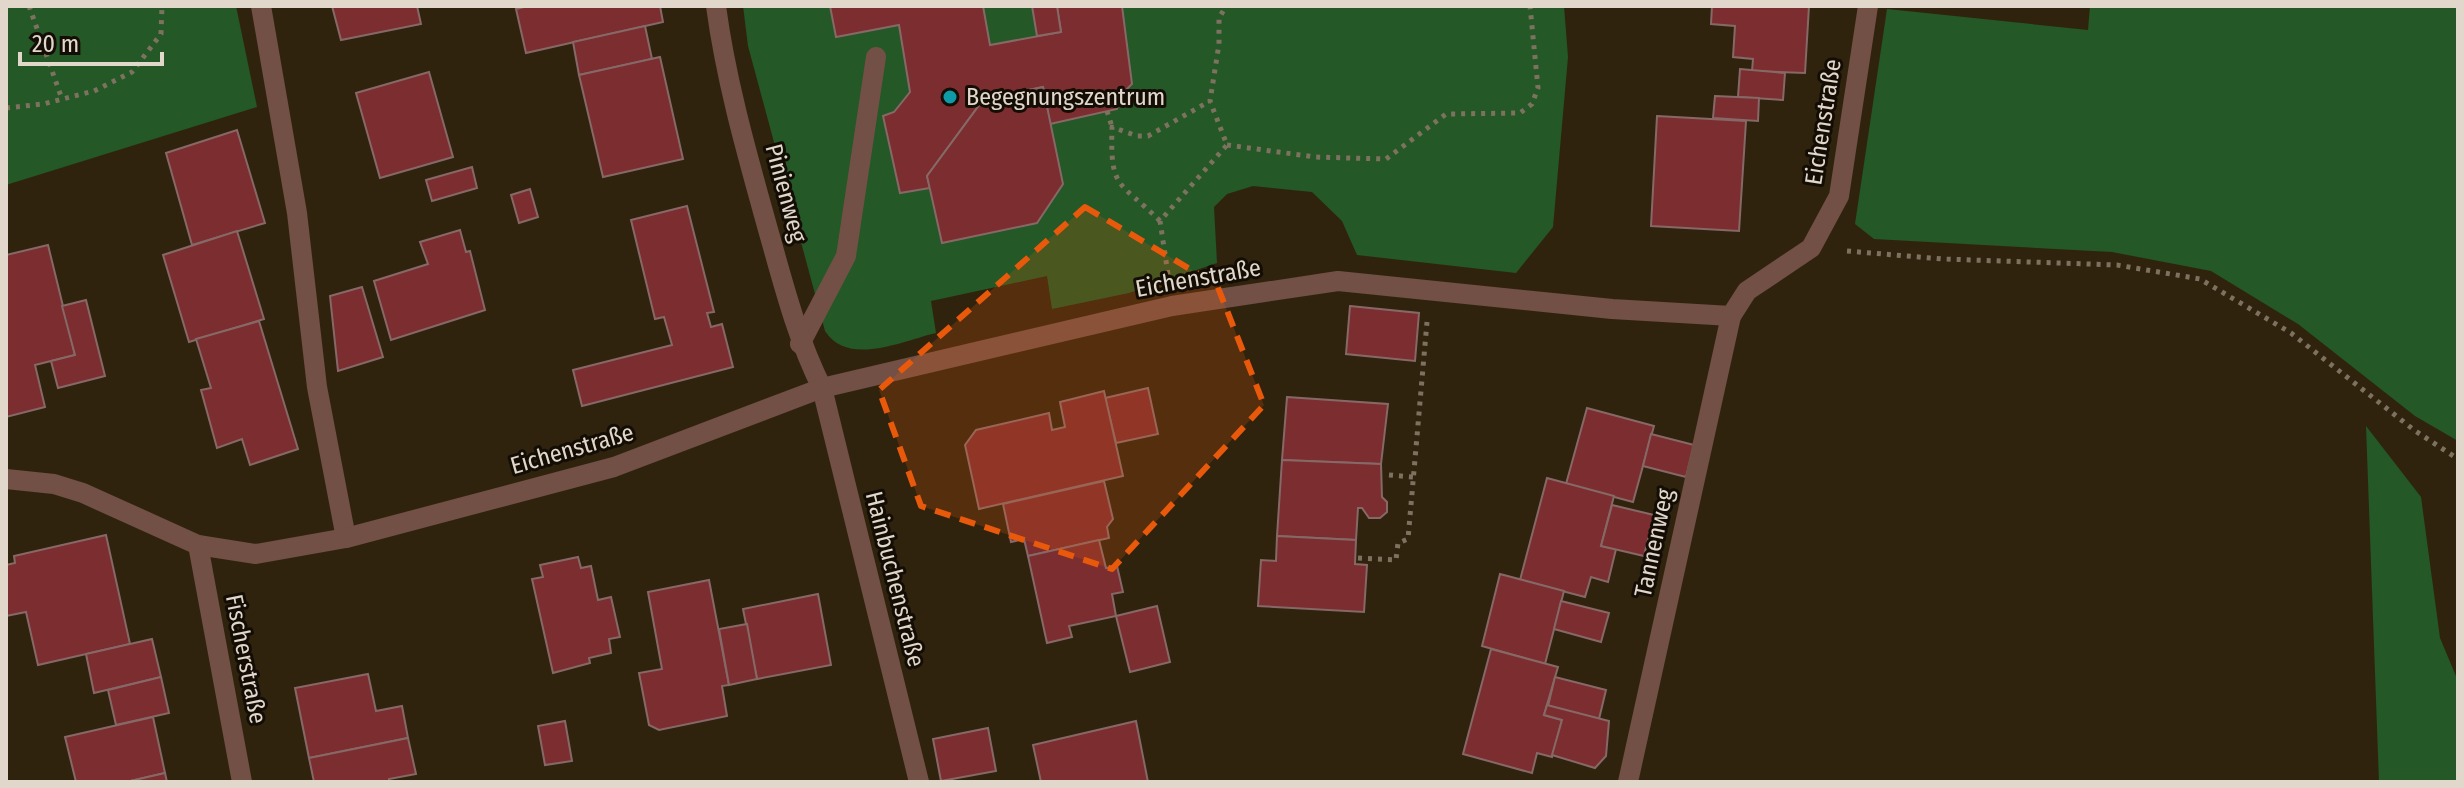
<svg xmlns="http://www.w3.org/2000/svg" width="2464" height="788" font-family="'Fira Sans Condensed',sans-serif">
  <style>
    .green { fill: #245826 }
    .building { fill: #7c2d2f; stroke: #866867; stroke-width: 2 }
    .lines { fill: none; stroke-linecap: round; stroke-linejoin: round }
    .path { stroke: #7d7260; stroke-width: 5; stroke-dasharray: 4 6; stroke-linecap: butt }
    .lane { stroke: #725045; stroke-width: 20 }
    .street { stroke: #725045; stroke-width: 20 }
    .marked { fill: #e8590c; fill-opacity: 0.2; stroke: #e8590c; stroke-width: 6; stroke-dasharray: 16 10; stroke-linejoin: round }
    .culture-dot { fill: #0f9aa8; stroke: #130d05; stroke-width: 3 }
    .labels { text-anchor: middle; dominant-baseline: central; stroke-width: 6; stroke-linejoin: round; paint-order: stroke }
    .poi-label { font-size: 24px; fill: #e1d8cb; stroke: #130d05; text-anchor: start }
    .street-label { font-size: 24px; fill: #e1d8cb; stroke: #130d05 }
  </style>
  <rect width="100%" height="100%" fill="#30230e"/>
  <!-- green -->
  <g class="green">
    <path d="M6 6H236L257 107 6 185Z"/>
    <path d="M743 6H1564L1568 57 1553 227 1516 273 1357 255 1342 221 1312 192 1253 186 1227 194 1214 207 1217 263 1129 293 1052 309 1047 276 931 301 936 333C902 341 848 367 825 331L748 46Z"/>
    <path d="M2090 6H2458V441L2415 416 2298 324 2211 271 2112 252 1874 239 1855 224 1887 9 2088 30Z"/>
    <path d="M2366 426 2421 497 2440 638 2458 681V782H2379Z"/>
  </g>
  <!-- building -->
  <g class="building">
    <path d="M332 6H417L421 24 341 40Z"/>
    <path d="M528 6H660L663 22 526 53 516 9Z"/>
    <path d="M830 6H983L990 45 1061 32 1057 7 1122 6 1132 84 1123 93 1117 109 1050 124 1043 87 983 100 927 176 930 188 900 193 883 116 894 112 910 92 899 25 836 37Z"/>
    <path d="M1032 6H1057L1061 32 1037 36Z"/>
    <path d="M1712 6H1809L1805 73 1752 71 1753 59 1733 57 1735 26 1711 24Z"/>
    <path d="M645 26 652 59 579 75 573 42Z"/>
    <path d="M660 57 683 159 603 177 579 75Z"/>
    <path d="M1740 69 1785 73 1783 100 1738 97Z"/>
    <path d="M429 72 453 157 380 178 356 93Z"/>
    <path d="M1043 87 1063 184 1037 223 942 243 927 176 983 100Z"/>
    <path d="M1715 96 1759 98 1758 121 1713 118Z"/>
    <path d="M1657 116 1746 121 1739 231 1651 226Z"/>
    <path d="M237 130 265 223 192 245 166 153Z"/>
    <path d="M472 167 477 188 432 201 426 180Z"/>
    <path d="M530 189 538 217 519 223 511 195Z"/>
    <path d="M687 206 714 312 707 313 711 327 722 324 733 367 582 406 573 370 672 345 664 317 655 319 631 220Z"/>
    <path d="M460 230 466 252 470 251 485 310 391 340 374 281 428 264 420 242Z"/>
    <path d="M237 231 264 319 189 342 163 255Z"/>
    <path d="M48 245 75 355 35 365 45 407 6 417V255Z"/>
    <path d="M362 287 383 357 338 371 330 296Z"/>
    <path d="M86 300 105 376 58 388 51 361 75 355 62 306Z"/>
    <path d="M1350 306 1419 313 1415 361 1346 354Z"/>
    <path d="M259 321 298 449 250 465 242 439 217 448 201 390 211 388 196 339Z"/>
    <path d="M1148 388 1158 434 1116 443 1105 398Z"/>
    <path d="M1104 391 1123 476 979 509 965 445 976 430 1049 413 1052 430 1065 427 1060 402Z"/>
    <path d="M1287 397 1388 404 1381 464 1282 460Z"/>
    <path d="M1587 408 1654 426 1633 502 1566 484Z"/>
    <path d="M1651 434 1694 445 1686 477 1643 466Z"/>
    <path d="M1282 460 1381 464 1382 497 1387 502V512L1380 518H1369L1362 508H1358L1356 540 1277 536Z"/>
    <path d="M1547 478 1614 496 1601 546 1616 549 1608 582 1591 577 1585 597 1520 580Z"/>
    <path d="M1104 481 1113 519 1107 527 1109 538 1028 556 1024 539 1011 542 1003 504Z"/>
    <path d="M1612 505 1654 515 1644 556 1601 546Z"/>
    <path d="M106 535 130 644 38 665 26 612 6 616V565L15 563 14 556Z"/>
    <path d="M1277 536 1356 540 1355 564 1367 565 1364 612 1258 606 1261 560 1276 561Z"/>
    <path d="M1099 540 1106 568 1117 566 1123 592 1112 594 1116 616 1069 626 1072 637 1047 643 1028 556Z"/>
    <path d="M578 557 581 568 591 566 598 600 611 597 620 637 609 639 611 653 589 658 590 663 553 673 532 579 543 577 540 565Z"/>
    <path d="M1500 574 1564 591 1545 664 1482 646Z"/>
    <path d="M709 580 729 685 722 686 727 716 659 730 649 725 639 673 662 669 648 592Z"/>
    <path d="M818 594 831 665 757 679 743 609Z"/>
    <path d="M1561 601 1609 613 1601 642 1554 629Z"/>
    <path d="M1157 606 1170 662 1130 672 1116 616Z"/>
    <path d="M747 624 757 679 729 685 719 629Z"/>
    <path d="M152 639 161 677 94 693 86 654Z"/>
    <path d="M1491 649 1558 667 1544 715 1562 720 1552 757 1537 753 1532 773 1463 754Z"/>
    <path d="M368 674 376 711 402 706 408 738 309 758 295 688Z"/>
    <path d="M161 677 169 713 116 725 108 690Z"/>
    <path d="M1555 677 1606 690 1599 719 1548 706Z"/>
    <path d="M1547 705 1609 721 1606 756 1595 768 1552 755 1562 720 1544 715Z"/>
    <path d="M153 717 165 773 126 782H76L65 737Z"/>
    <path d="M565 721 572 761 545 765 538 726Z"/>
    <path d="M1136 721 1148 782H1041L1033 745Z"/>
    <path d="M988 728 996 771 941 781 933 739Z"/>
    <path d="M408 738 416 774 389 779V782H314L309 758Z"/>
    <path d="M165 773 167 782H126Z"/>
  </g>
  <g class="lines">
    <!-- path -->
    <g class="path">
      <path d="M29 6 62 99"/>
      <path d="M6 108 43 104 94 91 132 72 161 34 162 6"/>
      <path d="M1107 111 1112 127"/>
      <path d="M1227 145 1315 157 1386 159 1446 114 1520 113 1532 104 1538 88 1530 6"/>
      <path d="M1160 221C1119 180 1110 191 1112 127L1137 136H1148L1210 101"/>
      <path d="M1847 251 1943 259 2117 265 2200 279 2291 333 2414 430 2458 459"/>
      <path d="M1168 274 1160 221 1227 145 1210 101 1219 44V18L1226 6"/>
      <path d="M1389 475 1413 477"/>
      <path d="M1358 558 1396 560 1398 543 1408 539 1427 322"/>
    </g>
    <!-- lane -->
    <g class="lane">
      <path d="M261 6 297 213 317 387 346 538"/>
      <path d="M800 344 846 256 876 57"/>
    </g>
    <!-- street -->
    <g class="street">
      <path d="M716 6C726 81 747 154 767 226 783 282 796 336 822 388L919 782"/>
      <path d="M6 479 54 484 83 493 198 545 256 554 346 538 614 467 822 388 1172 306 1338 281 1612 309 1731 316 1747 291 1811 248 1839 196 1868 6"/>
      <path d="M198 545 242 782"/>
      <path d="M1628 782 1731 316"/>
    </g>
  </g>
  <!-- marked area -->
  <path class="marked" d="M1085 207 1217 285 1264 405 1112 569 921 506 879 390Z"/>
  <!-- markers -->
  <circle class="culture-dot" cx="950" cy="97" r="8"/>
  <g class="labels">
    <!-- poi labels -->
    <g class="poi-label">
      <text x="966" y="97">Begegnungszentrum</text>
    </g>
    <!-- street labels -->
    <g class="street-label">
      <text transform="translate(1823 122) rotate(-81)">Eichenstraße</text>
      <text transform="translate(786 193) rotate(75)">Pinienweg</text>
      <text transform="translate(1198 278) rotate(-10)">Eichenstraße</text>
      <text transform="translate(572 449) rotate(-16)">Eichenstraße</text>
      <text transform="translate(1654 543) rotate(-78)">Tannenweg</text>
      <text transform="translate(895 579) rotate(76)">Hainbuchenstraße</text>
      <text transform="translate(246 659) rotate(79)">Fischerstraße</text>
    </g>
  </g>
  <!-- border -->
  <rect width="2464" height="788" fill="none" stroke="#e1d8cb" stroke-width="16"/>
  <!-- scale -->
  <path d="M20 52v12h142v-12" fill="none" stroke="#e1d8cb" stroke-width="4"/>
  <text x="32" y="52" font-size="24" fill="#e1d8cb" stroke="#130d05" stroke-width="6" paint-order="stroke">20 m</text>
</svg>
